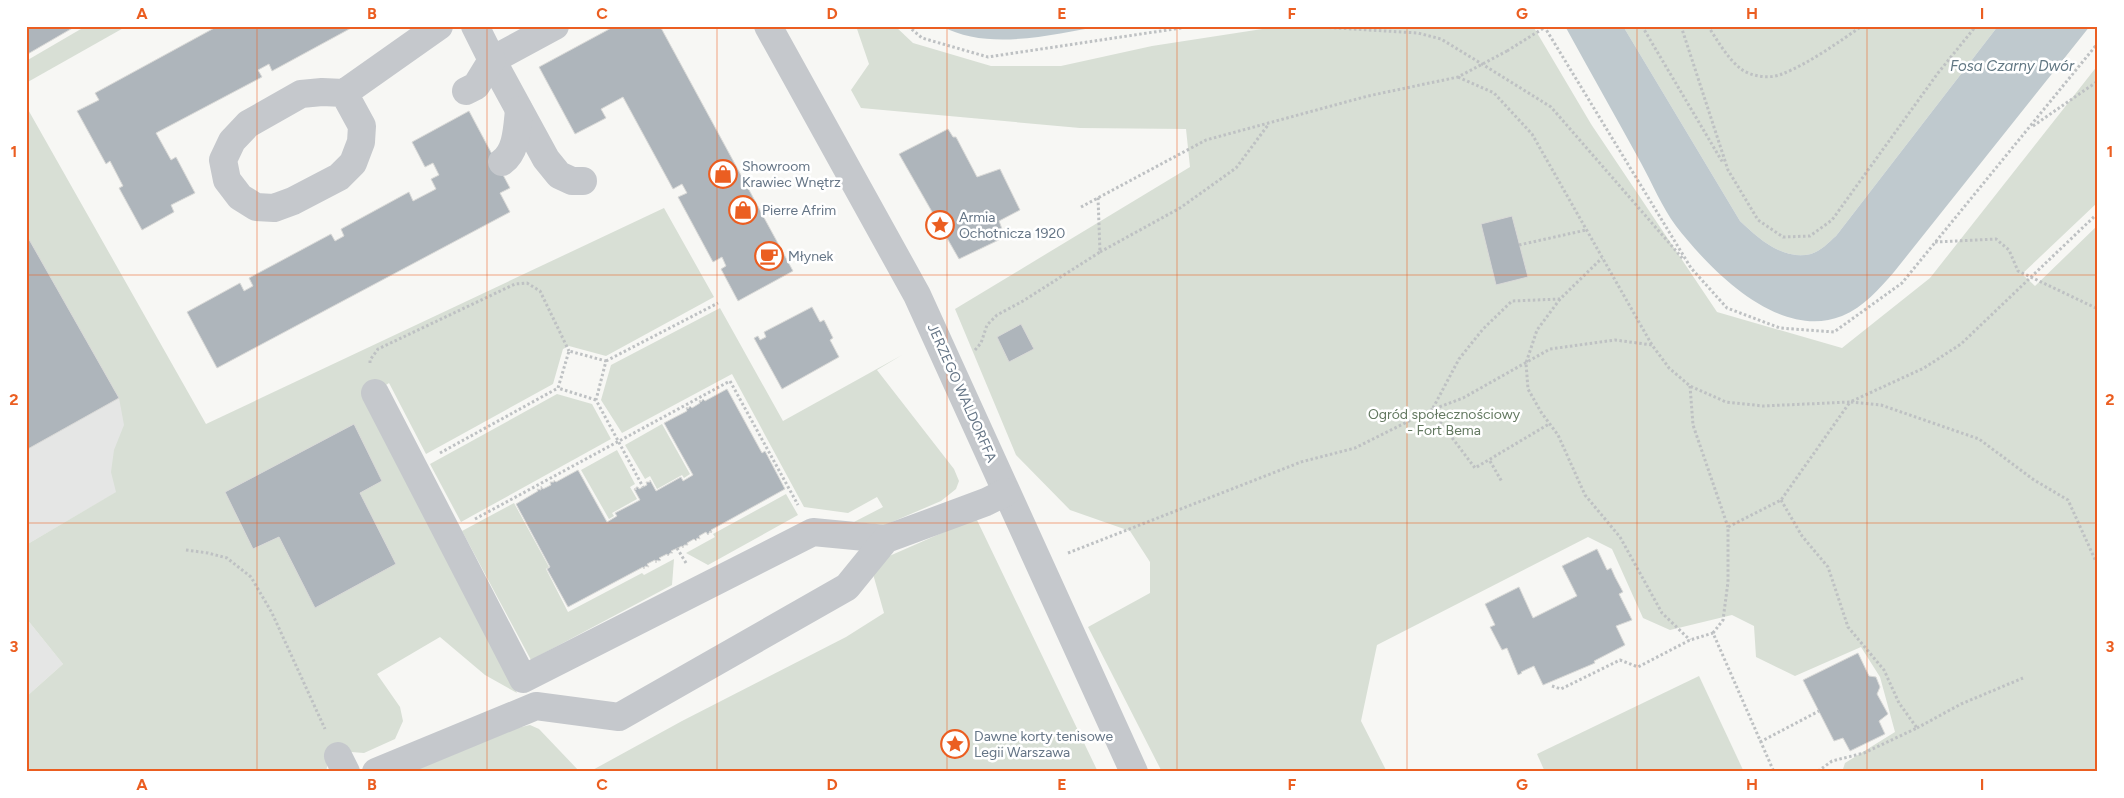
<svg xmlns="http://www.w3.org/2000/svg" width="2124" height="798" font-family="Figtree,sans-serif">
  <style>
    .built { fill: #e5e6e5 }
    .green { fill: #d8dfd5; fill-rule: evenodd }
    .water { fill: #bfc9ce }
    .building { fill: #aeb5bb; stroke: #d9d9d7 }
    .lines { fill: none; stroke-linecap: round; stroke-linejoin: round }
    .path { stroke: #bec1c3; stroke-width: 3; stroke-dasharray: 2.5 2.5; stroke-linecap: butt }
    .minor { stroke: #c5c8cc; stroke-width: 28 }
    .path-bridge { stroke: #bec1c3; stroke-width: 3; stroke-dasharray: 2.5 2.5; stroke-linecap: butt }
    .grid { fill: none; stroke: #eb5e21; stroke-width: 1; stroke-opacity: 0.55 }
    .labels { text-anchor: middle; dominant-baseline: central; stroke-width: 5; stroke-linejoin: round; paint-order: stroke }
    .poi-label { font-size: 14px; fill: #657586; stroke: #fff; text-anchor: start }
    .street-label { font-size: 14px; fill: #657586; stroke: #fff }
    .park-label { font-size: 14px; fill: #637860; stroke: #fff }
    .water-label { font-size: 15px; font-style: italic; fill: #617783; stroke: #fff }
    .neatline { fill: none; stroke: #eb5e21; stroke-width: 2 }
    .grid-label { font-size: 16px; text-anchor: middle; font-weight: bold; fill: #eb5e21 }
  </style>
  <rect width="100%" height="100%" fill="#f7f7f4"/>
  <!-- built -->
  <g class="built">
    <path d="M26 106 192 448 26 545Z"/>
    <path d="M26 618 63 664 26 697Z"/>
  </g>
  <!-- green -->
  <g class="green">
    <path d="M86 26H127L26 83V61Z"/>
    <path d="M856 26H895L913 43 991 66H1061L1152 46 1281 26H1533L1591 124 1717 312 1842 348 1930 278 2098 65V202L2022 274 2035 286 2098 225V772H1842L1845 763 1895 732 1880 677 1861 647 1795 676 1756 657 1754 626 1732 615 1670 630 1643 618 1612 549 1588 537 1377 645 1361 721 1387 772H1162L1088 627 1150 593V562L1130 531 1070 510 1016 455 955 309 1190 167 1186 129 1080 128 861 108 851 90 869 64Z"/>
    <path d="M1623 26H1998L1836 236C1829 242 1821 251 1811 254 1783 261 1758 238 1740 221Z"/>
    <path d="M26 106 206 424 664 208 714 297 606 356 569 346 563 349 553 384 426 454 389 383 365 399 517 693 485 675 440 637 377 674 400 707 403 721 395 739 364 753 351 752 329 757 326 772H26V697L63 664 26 618V545L116 492 111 472 114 450 124 425 119 398 26 234ZM354 424 382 481 360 493 396 564 315 607 279 537 253 549 225 492Z"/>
    <path d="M720 308 783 421 902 355 877 370 954 469 959 481 956 489 941 501 885 525 854 522 883 507 877 497 848 513 804 507 732 374 622 433 601 400 611 365Z"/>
    <path d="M557 394 592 404 611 439 461 522 430 464Z"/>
    <path d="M662 424 690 474 684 478 682 475 657 489 650 476 645 479 625 445Z"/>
    <path d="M617 450 635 484 630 487 637 499 612 513 614 516 609 519 581 470Z"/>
    <path d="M786 494 798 515 708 565 686 553 715 537 713 534Z"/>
    <path d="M514 503 549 567 546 569 568 612 642 573 644 575 674 559 672 585 531 660 462 531Z"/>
    <path d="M976 518 1098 772H589L682 721 846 637 884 613 873 574 887 557Z"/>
    <path d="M1699 676 1744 772H1545L1537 754Z"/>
    <path d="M530 725 539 729 580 772H411L517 728Z"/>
  </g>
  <!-- water -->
  <g class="water">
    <path d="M941 26H1103C1052 34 990 52 941 26Z"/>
    <path d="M1565 26H1623L1740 221C1758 238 1783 261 1811 254 1821 251 1829 242 1836 236L1998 26H2090L1894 272C1879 289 1864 307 1842 316 1779 341 1711 271 1676 226 1662 207 1652 183 1641 163 1616 117 1590 72 1565 26Z"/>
  </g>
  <!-- building -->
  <g class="building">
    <path d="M26 26H76L26 55Z"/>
    <path d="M218 26 353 27 272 71 269 64 258 70 262 77 156 133 171 160 176 157 195 193 171 205 174 212 142 230 119 188 123 186 110 161 106 164 77 111 99 100 95 93Z"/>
    <path d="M615 26H660L793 271 738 301 721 269 726 266 722 257 713 262 678 197 687 193 682 184 673 189 623 97 601 109 606 118 575 134 539 67Z"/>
    <path d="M469 111 510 188 500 193 510 212 217 368 187 312 240 283 244 291 253 286 249 278 331 234 335 241 344 236 341 229 409 192 413 201 436 189 431 179 439 175 433 163 425 167 412 142Z"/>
    <path d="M948 129 953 137H956L977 177 1000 169 1020 210 999 221 1005 237 959 259 899 154Z"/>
    <path d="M1512 216 1528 277 1496 285 1481 224Z"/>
    <path d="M26 234 119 398 26 450Z"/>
    <path d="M812 307 820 322 824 320 833 338 830 340 839 357 782 389 754 338 758 336 760 340 766 337 764 332Z"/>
    <path d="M1021 324 1034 349 1009 362 997 337Z"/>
    <path d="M727 389 762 453 765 451 785 489 711 530 712 532 711 533 710 531 708 535 706 532 699 536 700 539 697 538 696 541 694 539 687 543 688 545H684L683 548 682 546 671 551 673 553H670L668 556 667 554 659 558 661 560 659 561 657 560 656 563 655 560 647 564 649 567 645 566 644 569 643 567 568 607 547 569 550 567 516 504 538 491 537 489 541 490V486L543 489 551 485 550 482H554V480L556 482 578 470 607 522 617 516 615 513 640 500 634 489 635 488 636 490V487H638L639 489 647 485 646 482H650V480L656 491 681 477 683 481 693 475 664 423 687 411 686 408 687 407 688 409 690 406 692 408 700 403 699 401 700 400 701 402 703 399 705 401Z"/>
    <path d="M354 424 382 481 360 493 396 564 315 608 279 537 253 549 225 492Z"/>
    <path d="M1597 549 1607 570 1611 568 1615 577 1623 592 1619 594 1632 620 1616 626 1625 645 1594 661 1595 663 1543 685 1534 666 1521 672 1522 673 1518 675 1507 648 1502 650 1490 627 1495 625 1485 604 1519 587 1533 618 1577 596 1562 566Z"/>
    <path d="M1858 653 1869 676 1876 677 1880 687 1877 694 1888 714 1879 721 1885 734 1850 751 1843 738 1834 741 1803 680Z"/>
  </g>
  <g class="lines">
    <!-- path -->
    <g class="path">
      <path d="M908 26 922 38 988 57 1194 26"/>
      <path d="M1304 26 1418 33 1441 39 1482 64 1551 107 1684 260"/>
      <path d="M1544 26 1691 268 1727 308 1780 328 1834 332 1902 283 2098 43"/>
      <path d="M1642 26 1723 163"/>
      <path d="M1681 26 1728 170 1758 220 1783 237 1810 236 1832 220 1938 73 1976 26"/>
      <path d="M1708 26C1717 40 1728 59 1741 69 1752 77 1770 79 1782 74 1808 64 1839 42 1862 26"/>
      <path d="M1458 77 1494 93 1532 134 1652 345 1669 368 1690 386 1726 402 1763 406 1850 402 1924 368 1961 344 2098 213"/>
      <path d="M2033 126 2098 81"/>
      <path d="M1081 207 1206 140 1368 96 1458 77 1507 51"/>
      <path d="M1935 242 1996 239 2009 250 2018 271 2098 309"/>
      <path d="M1519 245 1586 230"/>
      <path d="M1100 252 1180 208 1236 168 1268 125"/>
      <path d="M1560 299 1537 330 1526 363 1528 389 1541 412 1558 435 1585 495 1620 537 1662 613 1690 640"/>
      <path d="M975 350 981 343 987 325 997 315 1023 301 1100 252 1098 197"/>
      <path d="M606 361 718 303"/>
      <path d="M370 363V360L378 349 515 284 527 283 540 291 569 351"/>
      <path d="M1690 386 1693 425 1728 527"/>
      <path d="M596 400 558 388 569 351 606 361 596 400 643 487"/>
      <path d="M1433 408 1459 359 1483 329 1512 301 1560 299 1602 258"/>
      <path d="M1431 410 1475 468 1549 424"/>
      <path d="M440 453 558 388"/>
      <path d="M1490 461 1502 482"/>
      <path d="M1781 500 1802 536 1828 567 1848 627 1884 670 1899 703 1917 728 1864 753 1832 761 1817 772"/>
      <path d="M475 519 730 381 798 505"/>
      <path d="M677 548 686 563"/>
      <path d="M186 550 208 553 227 558 251 577 272 613 325 729"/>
      <path d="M1068 553 1301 462 1355 448 1431 410 1463 398 1550 349 1615 340 1652 345"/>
      <path d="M1713 633 1723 620 1728 582V527L1781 500 1850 402 1881 405 1979 439 2034 480 2068 500 2098 566"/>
      <path d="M1552 686 1561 689 1620 660 1638 667 1690 640 1713 633 1774 772"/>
      <path d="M1917 728 1961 704 2023 678"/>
      <path d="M1760 742 1819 711"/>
    </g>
    <!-- minor -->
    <g class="minor">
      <path d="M555 26 492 60 546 159 559 175 572 181H583"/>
      <path d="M768 26 917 295 1134 772"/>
      <path d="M466 91 476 86 492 60 475 26"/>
      <path d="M344 93 362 126 361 142 353 163 339 177 293 201 274 208 256 207 240 197 227 180 223 160 232 141 248 124 301 94 322 92 344 93 439 26"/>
      <path d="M502 162C517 151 517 128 519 110"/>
      <path d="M375 393 523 679 813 532 886 539"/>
      <path d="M338 756 346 772"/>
      <path d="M376 772 536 706 619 717 847 587 886 539 986 502 1006 492"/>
    </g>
    <!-- path-bridge -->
    <path class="path-bridge" d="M1507 51 1547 26"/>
  </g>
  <!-- grid -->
  <path class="grid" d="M257 26V772M487 26V772M717 26V772M947 26V772M1177 26V772M1407 26V772M1637 26V772M1867 26V772M26 275H2098M26 523H2098"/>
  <!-- icons -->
  <defs>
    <symbol id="shop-ring" viewBox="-11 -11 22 22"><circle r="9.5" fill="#fff" stroke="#eb5e21" stroke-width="1.5"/><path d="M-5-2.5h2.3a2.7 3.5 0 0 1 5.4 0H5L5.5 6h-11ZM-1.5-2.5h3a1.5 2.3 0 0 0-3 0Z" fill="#eb5e21"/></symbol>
    <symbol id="sight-ring" viewBox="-11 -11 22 22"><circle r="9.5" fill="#fff" stroke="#eb5e21" stroke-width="1.5"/><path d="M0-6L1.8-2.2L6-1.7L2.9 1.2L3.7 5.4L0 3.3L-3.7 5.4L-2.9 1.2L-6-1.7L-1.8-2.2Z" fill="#eb5e21"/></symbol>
    <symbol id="cafe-ring" viewBox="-11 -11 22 22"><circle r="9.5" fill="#fff" stroke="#eb5e21" stroke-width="1.5"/><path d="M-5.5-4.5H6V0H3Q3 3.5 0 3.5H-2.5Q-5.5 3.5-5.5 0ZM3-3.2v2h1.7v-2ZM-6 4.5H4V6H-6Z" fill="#eb5e21"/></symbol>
  </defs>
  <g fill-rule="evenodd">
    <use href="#shop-ring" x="707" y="158" width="32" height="32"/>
    <use href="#shop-ring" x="727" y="194" width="32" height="32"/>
    <use href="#sight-ring" x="924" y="209" width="32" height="32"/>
    <use href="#cafe-ring" x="753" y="240" width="32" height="32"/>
    <use href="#sight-ring" x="939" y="728" width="32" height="32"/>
  </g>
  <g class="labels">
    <!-- poi labels -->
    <g class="poi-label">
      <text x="742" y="166">Showroom<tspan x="742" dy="16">Krawiec Wnętrz</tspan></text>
      <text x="762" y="210">Pierre Afrim</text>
      <text x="959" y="217">Armia<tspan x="959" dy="16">Ochotnicza 1920</tspan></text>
      <text x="788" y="256">Młynek</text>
      <text x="974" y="736">Dawne korty tenisowe<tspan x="974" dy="16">Legii Warszawa</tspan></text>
    </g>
    <!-- street labels -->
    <g class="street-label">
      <text transform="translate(962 393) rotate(66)">JERZEGO WALDORFFA</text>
    </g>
    <!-- park labels -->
    <g class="park-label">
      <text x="1444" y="414">Ogród społecznościowy<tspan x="1444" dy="16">- Fort Bema</tspan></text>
    </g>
    <!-- water labels -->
    <g class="water-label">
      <text x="2012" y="66">Fosa Czarny Dwór</text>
    </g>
  </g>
  <!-- border -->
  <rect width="2124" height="798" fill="none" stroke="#ffffff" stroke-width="55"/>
  <rect x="28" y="28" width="2068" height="742" class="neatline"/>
  <g class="grid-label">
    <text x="142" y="19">A</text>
    <text x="372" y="19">B</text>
    <text x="602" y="19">C</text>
    <text x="832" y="19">D</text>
    <text x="1062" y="19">E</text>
    <text x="1292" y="19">F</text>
    <text x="1522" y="19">G</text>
    <text x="1752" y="19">H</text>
    <text x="1982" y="19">I</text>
    <text x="14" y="157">1</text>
    <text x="2110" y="157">1</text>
    <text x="14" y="405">2</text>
    <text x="2110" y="405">2</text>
    <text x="14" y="652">3</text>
    <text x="2110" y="652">3</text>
    <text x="142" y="790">A</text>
    <text x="372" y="790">B</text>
    <text x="602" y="790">C</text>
    <text x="832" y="790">D</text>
    <text x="1062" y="790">E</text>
    <text x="1292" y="790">F</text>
    <text x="1522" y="790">G</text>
    <text x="1752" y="790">H</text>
    <text x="1982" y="790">I</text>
  </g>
</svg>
